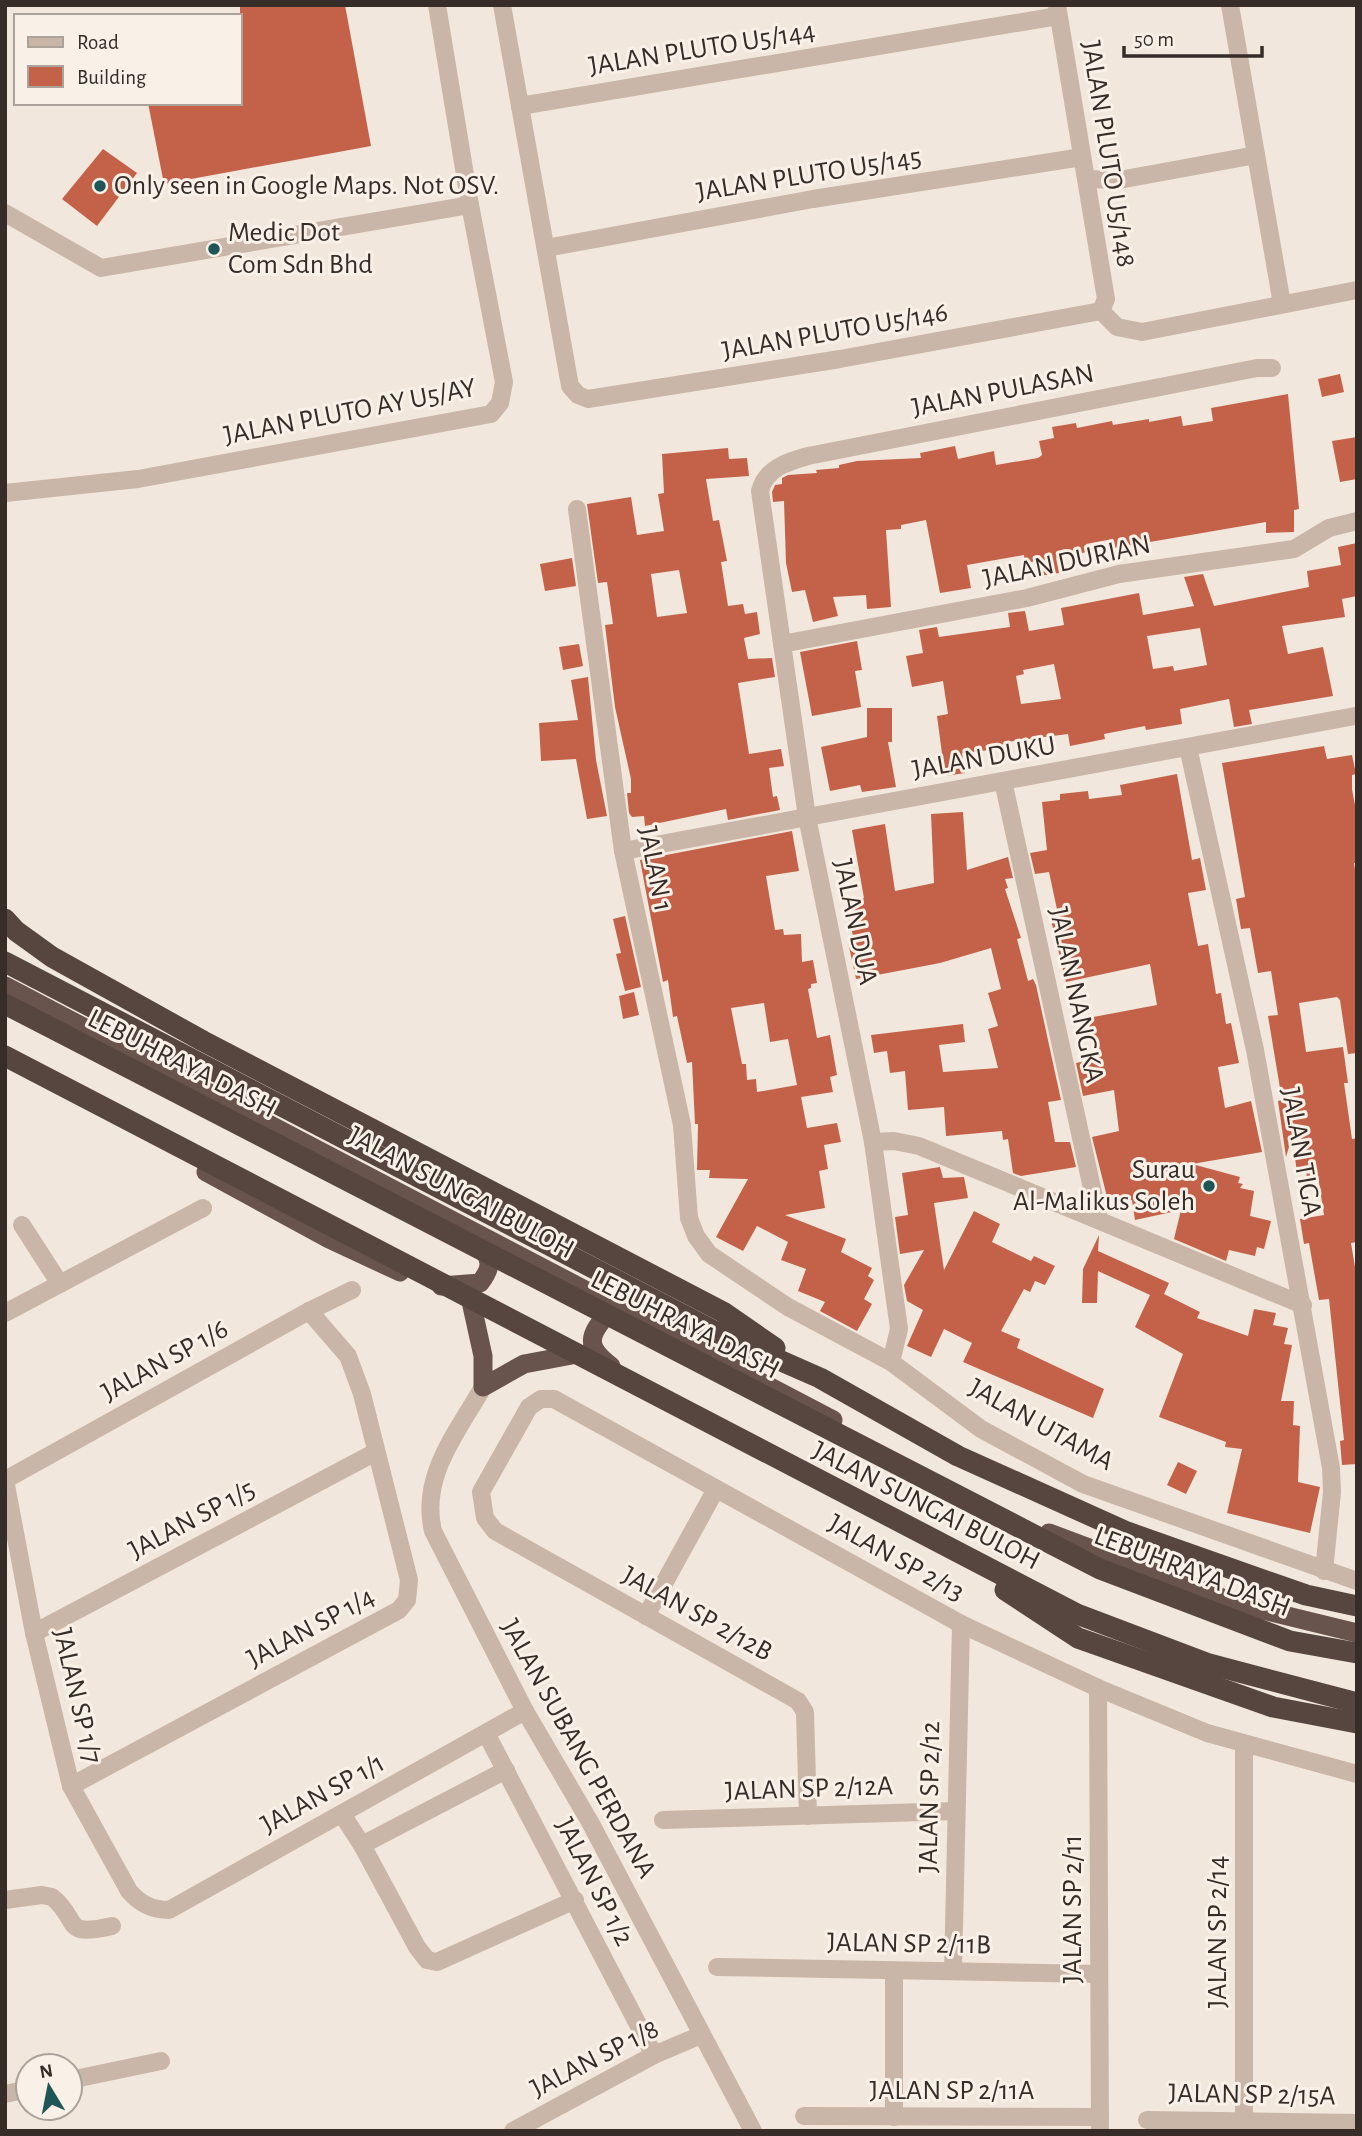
<svg xmlns="http://www.w3.org/2000/svg" width="1362" height="2136" font-family="'Alegreya Sans',sans-serif">
  <style>
    .building { fill: #c36248; fill-rule: evenodd }
    .lines { fill: none; stroke-linecap: round; stroke-linejoin: round }
    .minor { stroke: #c9b6a8; stroke-width: 18 }
    .tertiary { stroke: #c9b6a8; stroke-width: 18 }
    .trunk { stroke: #68544c; stroke-width: 19 }
    .motorway { stroke: #57463f; stroke-width: 21 }
    .poi-dot { fill: #1e5557; stroke: #f9f1e8; stroke-width: 2.5 }
    .labels { text-anchor: middle; dominant-baseline: central; stroke-width: 6; stroke-linejoin: round; paint-order: stroke }
    .street-label { font-size: 28px; fill: #362c28; stroke: #f9f1e8 }
    .poi-label { font-size: 28px; fill: #362c28; stroke: #f9f1e8; text-anchor: start }
  </style>
  <rect width="100%" height="100%" fill="#f2e7dc"/>
  <!-- building -->
  <g class="building">
    <path d="M240 5H345L371 146 164 184 148 103H240Z"/>
    <path d="M103 149 137 173 97 226 62 199Z"/>
    <path d="M1340 374 1344 392 1322 397 1318 379Z"/>
    <path d="M1288 394 1299 509 1294 510V532L1266 533V522L1115 548 1113 539 1086 544 1087 552 1056 558 1059 573 1039 576 1037 561 1025 563 1024 555 967 565 971 588 940 593 926 520 901 525V529L886 530 891 607 867 609 866 595 833 597 838 616 813 622 805 590 792 592 786 563 784 501 773 502 772 492 775 485 782 484V478L788 475 817 473 816 470 839 468V465L857 461 921 458 920 453 955 446 958 459 994 451 996 465 1038 458 1042 455 1039 441 1054 438 1052 427 1076 423 1077 428 1112 421 1113 425 1149 419V422L1181 416 1183 426 1213 421 1211 408Z"/>
    <path d="M1357 437V479L1340 482 1332 441Z"/>
    <path d="M728 448 729 459 747 458 749 476 706 479 713 521 719 520 727 561 721 562 728 606 743 604 745 614 757 612 760 634 744 638 748 659 772 658 775 677 738 683 749 754 781 749 784 766 769 768 773 797 777 796 780 810 728 820 726 809 645 826 644 816 632 817 629 813 627 793H631V779L615 707 605 625 613 624 607 582 598 583 587 504 631 497 637 535 664 531 658 494 664 493 662 454ZM679 570 687 613 657 617 651 574Z"/>
    <path d="M1357 543V596L1342 599 1345 617 1282 626 1288 654 1323 647 1333 696 1249 710 1252 724 1234 727 1229 699 1180 709 1182 724 1146 730 1145 726 1104 734 1105 739 1070 746 1068 734 1007 742 1008 748 962 753 965 773 945 776 937 716 948 714 943 681 912 687 906 656 923 653 919 630 937 627 939 637 1010 627 1008 613 1025 611 1029 631 1064 625 1061 608 1139 593 1143 615 1194 606 1184 577 1203 574 1214 606 1309 587 1307 571 1341 565 1338 547ZM1200 628 1207 665 1174 671 1173 666 1153 669 1147 636ZM1054 664 1061 699 1021 704 1016 676 1024 674 1023 670Z"/>
    <path d="M572 558 576 586 545 591 540 564Z"/>
    <path d="M857 641 862 670 855 671 861 707 812 716 800 652Z"/>
    <path d="M579 644 583 666 563 670 559 647Z"/>
    <path d="M588 677 596 760 607 816 587 819 576 759 541 761 539 723 578 720 571 680Z"/>
    <path d="M867 708H892V742H888L896 787 862 792 860 785 830 791 821 747 867 737Z"/>
    <path d="M1324 746 1327 759 1352 755 1356 774 1352 775V789L1357 816V863H1354L1357 883V1053L1348 1054 1340 1000 1337 997 1299 1003 1306 1052 1343 1047 1348 1083H1344L1352 1139 1357 1138V1242L1351 1243 1357 1279V1464L1342 1465 1340 1441 1344 1440 1329 1299 1319 1300 1309 1243 1304 1244 1300 1219 1324 1215 1318 1176 1307 1178 1306 1171 1297 1172 1295 1158 1303 1156 1299 1129 1294 1130 1286 1157 1278 1101 1282 1100 1268 1016 1278 1015 1271 971 1258 973 1250 928 1241 929 1236 899 1245 897 1222 763Z"/>
    <path d="M1177 774 1192 860 1200 858 1206 890 1188 893 1198 946 1208 944 1216 994 1221 993 1226 1024 1231 1023 1239 1063 1218 1067 1225 1108 1251 1101 1262 1152 1192 1164 1240 1177 1238 1183 1243 1184 1240 1188 1254 1191 1250 1216 1271 1221 1264 1249 1257 1247 1255 1256 1229 1250 1226 1261 1174 1239 1181 1210 1135 1220 1132 1200 1109 1205 1092 1137 1119 1131 1114 1090 1083 1096 1076 1063 1095 1059 1088 1018 1157 1005 1150 964 1066 982 1050 916 1058 914 1049 872 1035 874 1030 853 1047 850 1042 802 1060 800V794L1088 791 1089 799 1122 795 1120 785Z"/>
    <path d="M963 812 967 870 1008 857 1013 878 1005 879 1008 888 1005 889 1021 938 1017 939 1028 981 1033 979 1036 985 1061 1100 1048 1102 1055 1142H1070L1076 1167 1021 1176 1013 1173 1008 1139 1003 1140 1002 1131 946 1136 944 1107 908 1110 905 1071 890 1073 887 1051 874 1053 871 1035 963 1024 965 1042 939 1045 943 1072 998 1068 988 1029 998 1026 988 993 1001 989 991 948 940 963 856 979 848 942 854 941 846 904 864 898 852 830 885 824 895 891 934 883 931 814Z"/>
    <path d="M792 831 799 871 766 876 775 930 783 929 784 935 801 934 802 962 813 960 817 983 811 984V988L808 989 817 1038 830 1035 837 1075 830 1077 833 1092 801 1097 807 1128 837 1123 841 1142 824 1145 828 1169 819 1171 825 1208 785 1215 846 1239 841 1252 872 1268 868 1276 874 1280 864 1299 872 1304 857 1331 820 1311 825 1302 798 1291 806 1269 781 1260 788 1242 757 1226 743 1251 716 1237 748 1179 709 1178 710 1170H697L698 1124H695L692 1062 687 1063 677 1016 673 1017 668 980 663 982 640 860ZM764 1003 770 1042 788 1039 797 1085 757 1092 756 1079 747 1080 746 1064H742L731 1008Z"/>
    <path d="M625 916 641 987 625 991 616 954 621 953 613 919Z"/>
    <path d="M634 992 639 1015 623 1019 619 996Z"/>
    <path d="M940 1167 943 1178 964 1177 968 1198 934 1203 944 1270 974 1211 1000 1224 992 1242 1031 1261 1034 1256 1055 1266 1045 1285 1035 1281 1030 1292 1024 1289 1001 1331 1020 1339 1017 1348 1104 1389 1093 1418 963 1362 972 1343 944 1329 931 1357 907 1346 923 1310 907 1301 904 1285 924 1250 900 1254 895 1217 908 1215 902 1173Z"/>
    <path d="M1099 1235 1098 1251 1169 1283 1164 1294 1200 1312 1197 1318 1248 1336 1254 1309 1276 1313 1273 1325 1288 1328 1284 1344 1292 1345 1281 1401H1294L1293 1425 1300 1426 1298 1482 1320 1487 1310 1533 1227 1513 1242 1449 1225 1447 1226 1442 1159 1417 1183 1354 1135 1327 1150 1295 1098 1271 1097 1303H1082L1083 1269Z"/>
    <path d="M1178 1462 1197 1471 1186 1494 1167 1485Z"/>
  </g>
  <g class="lines">
    <!-- minor -->
    <g class="minor">
      <path d="M502 5 570 386 578 395 588 399 840 359 1101 311"/>
      <path d="M1057 5 1106 299 1101 311"/>
      <path d="M1230 5 1282 304"/>
      <path d="M520 106 1058 16"/>
      <path d="M1086 179 1119 180 1256 155"/>
      <path d="M5 213 101 268 470 205"/>
      <path d="M546 248 813 199 1082 157"/>
      <path d="M1101 311 1117 327 1142 332 1357 290"/>
      <path d="M5 493 138 479 491 414 500 403 504 382 470 205 437 5"/>
      <path d="M577 509 623 851 682 1125 689 1218 696 1236 709 1254 788 1307 891 1362 981 1429 1083 1484 1357 1581"/>
      <path d="M782 644 1027 598 1119 574 1294 549 1329 528 1357 521"/>
      <path d="M1188 747 1255 1050 1331 1468 1332 1492 1324 1571"/>
      <path d="M1003 781 1099 1220"/>
      <path d="M623 851 1355 716"/>
      <path d="M873 1142 894 1141 919 1146 1303 1305"/>
      <path d="M22 1225 60 1284"/>
      <path d="M5 1313 203 1208"/>
      <path d="M891 1362 899 1329 873 1142 807 817 760 491C766 468 787 462 808 456L1257 368H1272"/>
      <path d="M5 1480 34 1633 71 1786 129 1891C140 1904 152 1910 169 1910L525 1711"/>
      <path d="M5 1480 309 1311 352 1290"/>
      <path d="M646 1616 716 1489"/>
      <path d="M34 1633 374 1453"/>
      <path d="M1098 1688 1100 2131"/>
      <path d="M486 1733 654 2055"/>
      <path d="M1244 1744V2120"/>
      <path d="M71 1786 399 1610 407 1600 409 1580 362 1394 348 1356 309 1311"/>
      <path d="M342 1814 362 1845 417 1947 427 1960 437 1962 575 1900"/>
      <path d="M808 1816 805 1712 798 1701 495 1531 485 1518 481 1492 529 1407 541 1399H554L961 1624 1098 1688 1207 1733 1357 1774"/>
      <path d="M663 1820 956 1811"/>
      <path d="M362 1845 506 1770"/>
      <path d="M5 1900 42 1895 52 1897C81 1920 60 1938 112 1926"/>
      <path d="M717 1967 1099 1974"/>
      <path d="M894 1971V2117"/>
      <path d="M953 1971 961 1624"/>
      <path d="M70 2080 161 2061"/>
      <path d="M5 2094 28 2089"/>
      <path d="M804 2116 1100 2117"/>
      <path d="M1147 2120 1357 2123"/>
      <path d="M513 2131 654 2055 701 2035"/>
    </g>
    <!-- tertiary -->
    <path class="tertiary" d="M483 1387C457 1433 420 1476 433 1531L525 1711 590 1822 753 2131"/>
    <!-- trunk -->
    <g class="trunk">
      <path d="M5 986 833 1420"/>
      <path d="M206 1172 329 1239 400 1272"/>
      <path d="M441 1286 480 1283C493 1266 491 1261 480 1243"/>
      <path d="M472 1306 483 1356V1387L524 1364 572 1355"/>
      <path d="M611 1366C585 1346 588 1336 609 1312L619 1311"/>
      <path d="M1049 1533 1238 1604 1357 1633"/>
    </g>
    <!-- motorway -->
    <g class="motorway">
      <path d="M5 919 16 931 52 957 203 1041 723 1312 775 1348"/>
      <path d="M5 962 718 1333 820 1378 958 1456 1127 1532 1306 1595 1357 1606"/>
      <path d="M5 1004 1100 1569 1290 1641 1357 1653"/>
      <path d="M5 1056 1077 1614 1209 1664 1357 1703"/>
      <path d="M1005 1590 1078 1638 1273 1707 1357 1723"/>
    </g>
  </g>
  <!-- markers -->
  <g class="poi-dot">
    <circle cx="100" cy="186" r="7"/>
    <circle cx="214" cy="249" r="7"/>
    <circle cx="1209" cy="1186" r="7"/>
  </g>
  <g class="labels">
    <!-- street labels -->
    <g class="street-label">
      <text transform="translate(702 49) rotate(-9)">JALAN PLUTO U5/144</text>
      <text transform="translate(1108 154) rotate(81)">JALAN PLUTO U5/148</text>
      <text transform="translate(809 175) rotate(-9)">JALAN PLUTO U5/145</text>
      <text transform="translate(835 332) rotate(-10)">JALAN PLUTO U5/146</text>
      <text transform="translate(1003 391) rotate(-11)">JALAN PULASAN</text>
      <text transform="translate(350 412) rotate(-11)">JALAN PLUTO AY U5/AY</text>
      <text transform="translate(1067 562) rotate(-12)">JALAN DURIAN</text>
      <text transform="translate(984 758) rotate(-10)">JALAN DUKU</text>
      <text transform="translate(655 869) rotate(79)">JALAN 1</text>
      <text transform="translate(855 922) rotate(78)">JALAN DUA</text>
      <text transform="translate(1076 995) rotate(78)">JALAN NANGKA</text>
      <text transform="translate(182 1064) rotate(27)">LEBUHRAYA DASH</text>
      <text transform="translate(1301 1152) rotate(80)">JALAN TIGA</text>
      <text transform="translate(461 1193) rotate(28)">JALAN SUNGAI BULOH</text>
      <text transform="translate(685 1325) rotate(27)">LEBUHRAYA DASH</text>
      <text transform="translate(165 1361) rotate(-29)">JALAN SP 1/6</text>
      <text transform="translate(1041 1425) rotate(29)">JALAN UTAMA</text>
      <text transform="translate(926 1506) rotate(27)">JALAN SUNGAI BULOH</text>
      <text transform="translate(192 1520) rotate(-28)">JALAN SP 1/5</text>
      <text transform="translate(896 1558) rotate(29)">JALAN SP 2/13</text>
      <text transform="translate(1192 1572) rotate(21)">LEBUHRAYA DASH</text>
      <text transform="translate(697 1614) rotate(29)">JALAN SP 2/12B</text>
      <text transform="translate(311 1628) rotate(-28)">JALAN SP 1/4</text>
      <text transform="translate(77 1696) rotate(77)">JALAN SP 1/7</text>
      <text transform="translate(578 1749) rotate(61)">JALAN SUBANG PERDANA</text>
      <text transform="translate(809 1789) rotate(-2)">JALAN SP 2/12A</text>
      <text transform="translate(323 1794) rotate(-29)">JALAN SP 1/1</text>
      <text transform="translate(930 1797) rotate(-89)">JALAN SP 2/12</text>
      <text transform="translate(594 1882) rotate(63)">JALAN SP 1/2</text>
      <text transform="translate(1073 1909) rotate(-90)">JALAN SP 2/11</text>
      <text transform="translate(1218 1932) rotate(-90)">JALAN SP 2/14</text>
      <text transform="translate(909 1944) rotate(1)">JALAN SP 2/11B</text>
      <text transform="translate(595 2059) rotate(-27)">JALAN SP 1/8</text>
      <text x="952" y="2091">JALAN SP 2/11A</text>
      <text transform="translate(1252 2095) rotate(1)">JALAN SP 2/15A</text>
    </g>
    <!-- poi labels -->
    <g class="poi-label">
      <text x="114" y="186">Only seen in Google Maps. Not OSV.</text>
      <text x="228" y="233">Medic Dot<tspan x="228" dy="32">Com Sdn Bhd</tspan></text>
      <text x="1195" y="1170" text-anchor="end">Surau<tspan x="1195" dy="32">Al-Malikus Soleh</tspan></text>
    </g>
  </g>
  <!-- border -->
  <rect width="1362" height="2136" fill="none" stroke="#362c28" stroke-width="14"/>
  <!-- legend -->
  <rect x="14" y="14" width="228" height="91" fill="#f9f1e8" stroke="#aba29b" stroke-width="2"/>
  <rect x="28" y="37" width="35" height="10" fill="#c9b6a8" stroke="#aba29b" stroke-width="2"/>
  <text x="77" y="49" font-size="21" fill="#362c28">Road</text>
  <rect x="28" y="66" width="35" height="21" fill="#c36248" stroke="#aba29b" stroke-width="2"/>
  <text x="77" y="84" font-size="21" fill="#362c28">Building</text>
  <!-- north arrow -->
  <g transform="translate(49 2087) rotate(350)"><circle r="33" fill="#f9f1e8" stroke="#aba29b" stroke-width="2"/>
  <path d="M0-5L12 26L0 18L-12 26Z" fill="#1e5557"/>
  <text y="-10" font-size="19" font-weight="bold" text-anchor="middle" fill="#362c28">N</text>
  </g>
  <!-- scale -->
  <path d="M1124 46v10h138v-10" fill="none" stroke="#362c28" stroke-width="3.5"/>
  <text x="1134" y="46" font-size="21" fill="#362c28" stroke="#f9f1e8" stroke-width="5" paint-order="stroke">50 m</text>
</svg>
